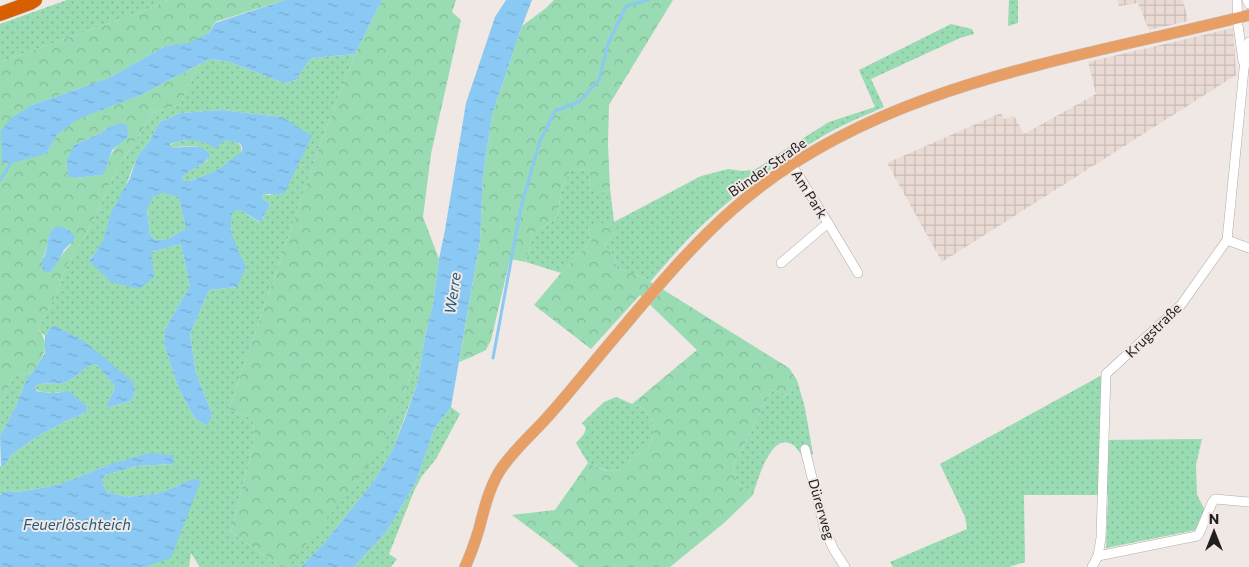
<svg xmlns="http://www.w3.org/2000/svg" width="1249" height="567" font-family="Commissioner,sans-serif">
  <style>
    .industrial { fill: url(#industrial-grid) }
    .green { fill: url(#green-dots); fill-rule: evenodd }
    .forest { fill: url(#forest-crowns); fill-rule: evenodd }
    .water { fill: url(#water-ripples); fill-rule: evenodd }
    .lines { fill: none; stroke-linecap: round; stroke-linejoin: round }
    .stream { stroke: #8ac9f3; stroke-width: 3 }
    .minor-casing { stroke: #b3aba8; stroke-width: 10 }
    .major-casing { stroke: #c5c4c4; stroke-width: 12 }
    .highway-casing { stroke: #c5c4c4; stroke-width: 15 }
    .minor { stroke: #fff; stroke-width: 9 }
    .major { stroke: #e89f66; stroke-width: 11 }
    .highway { stroke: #d85f00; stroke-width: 14 }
    .labels { text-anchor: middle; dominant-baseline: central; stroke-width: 4; stroke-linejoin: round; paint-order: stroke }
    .street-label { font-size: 14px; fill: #211e1d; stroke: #f0e8e5 }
    .water-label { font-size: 15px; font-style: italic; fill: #225d81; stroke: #f0e8e5 }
  </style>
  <defs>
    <pattern id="industrial-grid" width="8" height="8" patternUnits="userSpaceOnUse" patternTransform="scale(1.25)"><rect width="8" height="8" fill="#eadad4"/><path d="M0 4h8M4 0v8" fill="none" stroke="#c8bbb6"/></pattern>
    <pattern id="green-dots" width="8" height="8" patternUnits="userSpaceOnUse" patternTransform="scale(1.25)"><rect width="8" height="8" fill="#99dbb2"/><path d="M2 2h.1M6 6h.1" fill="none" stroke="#84bc99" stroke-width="1.8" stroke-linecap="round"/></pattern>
    <pattern id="forest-crowns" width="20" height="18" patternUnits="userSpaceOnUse" patternTransform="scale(1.25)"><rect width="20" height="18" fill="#99dbb2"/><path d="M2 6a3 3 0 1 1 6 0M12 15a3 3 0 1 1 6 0" fill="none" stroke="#84bc99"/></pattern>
    <pattern id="water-ripples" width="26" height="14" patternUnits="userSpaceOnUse" patternTransform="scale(1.25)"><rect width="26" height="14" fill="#8ac9f3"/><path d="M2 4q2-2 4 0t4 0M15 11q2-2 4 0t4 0" fill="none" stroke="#77acd0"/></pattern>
  </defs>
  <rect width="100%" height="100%" fill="#f0e8e5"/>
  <!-- industrial -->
  <g class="industrial">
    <path d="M1117 0H1183L1188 21 1149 30 1138 3 1119 6Z"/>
    <path d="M1233 28 1236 75 942 262 887 163 1001 113 1004 119 1014 116 1024 134 1096 94 1088 62Z"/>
  </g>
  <!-- green -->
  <g class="green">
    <path d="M67 0H168L144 11 0 62V24Z"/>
    <path d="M1009 0H1018V23L1008 26Z"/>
    <path d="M951 24 972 29 974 34 960 38 871 79 884 107C861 117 839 126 818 139 771 166 727 200 688 239 675 253 663 267 650 282 640 274 628 272 617 270L614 256 605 245 615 232C604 221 601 221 588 227L591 242 561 273 526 262 533 233 557 218 562 187 571 170 589 169 590 189 605 192 610 188 614 222 701 176 728 169 743 171 756 169 789 147 829 122 875 107 859 70Z"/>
    <path d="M355 54 321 142 229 409 253 419 254 441 231 532 281 567H199V566L191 553 189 567H147L192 479 160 493 127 497 107 492 102 483 105 475 137 466 173 464H111L58 485 17 492 7 491 0 495V466L5 465 11 455 38 436 64 422 87 412 88 407 65 391C55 394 46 393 36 390L35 386C44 381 57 386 67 382 76 377 83 368 94 364L97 365 115 386 106 408 131 401 135 392 51 327 45 336 38 329 55 296 66 267 90 227 116 171 153 113 180 104 193 77 200 64 212 59 229 62 284 83 290 82 296 80 307 63 313 58ZM222 110 282 117 271 195 264 194 262 196 263 199 270 204 262 220 259 222 240 210H233C229 222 231 227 233 238 236 254 236 271 237 287L209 290 190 334 196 373 212 414 208 424H203L196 419 192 414 179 389 164 345 165 329 190 286 181 244 151 252 89 260 104 241 137 157 149 142 160 122 181 113Z"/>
    <path d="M187 140C191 140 195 140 199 141 203 141 207 144 211 144 217 145 221 141 226 141 236 140 243 143 241 154L231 159 223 166 215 171 190 181H185L182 178 185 174 208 160 197 146 170 147V145L176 142Z"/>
    <path d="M163 193 179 196 185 225V229L168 239 155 240 150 235 147 210 153 195Z"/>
    <path d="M425 337 418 381 392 451 374 481 324 543 301 567H288L403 396Z"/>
    <path d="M33 372 27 378 16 406 0 436V405L14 375Z"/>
    <path d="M1102 375 1101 440 1202 439 1196 465 1197 495 1205 510 1196 530 1106 548 1108 495H1024L1025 562 1009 567H893L890 562 967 529 965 517 940 464Z"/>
    <path d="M797 380 805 408 813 454 803 457C799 452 795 444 789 443 770 436 757 482 753 495L737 483 733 467 772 389 788 395Z"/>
    <path d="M616 397 644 409 655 427 651 444 621 470 607 471 588 463 576 443 584 434 586 428 582 423 604 402Z"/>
    <path d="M451 407 460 414 436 459 422 476 414 491 389 554 397 559 391 567H354L387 531 416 482 434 429Z"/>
  </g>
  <!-- forest -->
  <g class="forest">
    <path d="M168 0H285L215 22 209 33 188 44 165 46 109 78 32 105 46 154 57 135 77 119 141 95 200 64 193 77 180 104 153 113 116 171 90 227 66 267 55 296 38 329C52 346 43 356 33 372L14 375 0 405V62L144 11ZM121 124 118 145C108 154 109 165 102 175L75 178 74 145 101 133 111 126ZM54 228 71 245C62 252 60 260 52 269L43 257C49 247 46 237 54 228Z"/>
    <path d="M382 0H456L452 12 461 20 431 154 423 217 439 259 433 304 425 337 403 396 381 450 288 567H281L231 532 254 441 253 419 229 409 321 142 355 54Z"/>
    <path d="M554 0H673L609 105 608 144 610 188C603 195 598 194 590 189L589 169 571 170 562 187 557 218 533 233 526 262 510 259 491 340 486 350 469 358 459 362 480 241 483 175 492 115 522 26 546 8Z"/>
    <path d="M599 222 607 224 613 222 615 232 605 245 614 256 617 270 630 272 646 279 789 368 797 380 788 395 772 389 733 467 737 483 753 495 724 523 670 567H579L556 548 512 515 555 510 588 463 606 471 621 470 651 444 655 427 644 409 632 404 697 350 640 295 591 349 534 305 561 273 591 242 588 227 589 225Z"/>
  </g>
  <!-- water -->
  <g class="water">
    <path d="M285 0H382L355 54 313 58 307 63 296 80 290 82 284 83 229 62 212 59 200 64 141 95 78 119 57 135 46 154 11 163H2L1 131 10 119 32 105 109 78 165 46 188 43 209 33 215 23Z"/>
    <path d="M506 0H532L522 26 492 115 483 175 480 241 451 407 434 429 416 482 387 531 354 567H301L324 543 374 481 392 451 405 418 418 381 425 337 433 304 439 259 445 230 466 103 495 17Z"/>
    <path d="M222 110 282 117 312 136 284 194H264L262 196 263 199 270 204 262 220 260 222 240 210 233 211C226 231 238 249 246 267L237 287 209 290 190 334 196 373 212 414 211 418 208 424H203L196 419 192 414 179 389 164 345 165 329 190 286 181 244 151 252 154 277 139 289 111 282 89 261 103 241 111 213 130 178 137 157 149 142 160 122 181 113ZM187 140C198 141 207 142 216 149 218 146 221 142 225 141 229 140 239 142 241 145 243 148 242 151 241 153L231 159 223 166 215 171 190 181H185L182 178C189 168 206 166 210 155 202 141 184 149 170 147V144L176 142ZM163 193 179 197 185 225V229L168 239 155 240 150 235 147 210 153 196Z"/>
    <path d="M121 123 127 126 128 137 112 150 105 171 102 175 75 178 68 176 67 160 74 145 101 133 111 126Z"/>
    <path d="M58 226 69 230 75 237 74 240 64 250 58 262 50 272H47L43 270C39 261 44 260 46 251 49 241 47 231 58 226Z"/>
    <path d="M55 326 84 341 133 382 135 392 131 401 106 408C108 400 113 394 115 386L97 365 94 364C83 368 76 377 67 382 57 386 44 381 35 386L36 391 50 393H57L65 391 70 392 88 407 87 412 64 422 38 436 11 455 5 465 1 467 0 436 16 406 27 378 33 372 45 353V336L51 327Z"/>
    <path d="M149 453 174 455 173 464 137 466 105 475 102 483 107 492 127 497 160 493 192 479 201 480 171 558 147 566V567H0V495L7 491 17 492 58 485 111 464Z"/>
  </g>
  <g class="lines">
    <!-- stream -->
    <g class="stream">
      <path d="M0 180 11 163"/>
      <path d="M493 358 521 207 540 141 555 111 579 102 599 80 608 44 626 6 648 0"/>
    </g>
    <defs>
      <g id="minor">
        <path d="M1237 0 1238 25 1243 61"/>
        <path d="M1247 0 1249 4"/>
        <path d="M792 165 828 223 858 273"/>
        <path d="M1227 240 1249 248"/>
        <path d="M781 263 828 223"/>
        <path d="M805 449 825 531 834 550 845 567"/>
        <path d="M1098 556 1197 536 1199 534 1212 503 1215 499 1249 502"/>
        <path d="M1092 567 1098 556 1101 538 1106 374 1181 305 1227 240 1244 69 1249 42"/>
      </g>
      <path id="major" d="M465 567C471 554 475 542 479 529 484 509 489 489 499 472 511 453 528 438 543 422 568 395 591 365 615 337 652 293 689 248 732 210 873 84 1072 60 1249 15"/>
      <path id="highway" d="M0 14 30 3 35 0"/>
    </defs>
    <!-- minor casing -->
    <use href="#minor" class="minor-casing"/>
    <!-- major casing -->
    <use href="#major" class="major-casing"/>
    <!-- highway casing -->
    <use href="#highway" class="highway-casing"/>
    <!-- minor -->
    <use href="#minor" class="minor"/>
    <!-- major -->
    <use href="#major" class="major"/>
    <!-- highway -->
    <use href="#highway" class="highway"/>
  </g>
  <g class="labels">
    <!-- street labels -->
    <g class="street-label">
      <text transform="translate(767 167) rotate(-35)">Bünder Straße</text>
      <text transform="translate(810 194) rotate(58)">Am Park</text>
      <text transform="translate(1153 330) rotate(-44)">Krugstraße</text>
      <text transform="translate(822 509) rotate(74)">Dürerweg</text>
    </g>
    <!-- water labels -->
    <g class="water-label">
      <text transform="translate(452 293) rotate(-82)">Werre</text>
      <text x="77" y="524">Feuerlöschteich</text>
    </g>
  </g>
  <!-- north arrow -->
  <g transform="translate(1214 532)" stroke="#f0e8e5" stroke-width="4" paint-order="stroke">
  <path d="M0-4L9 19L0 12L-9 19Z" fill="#211e1d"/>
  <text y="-8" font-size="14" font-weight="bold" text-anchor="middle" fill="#211e1d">N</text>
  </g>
</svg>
